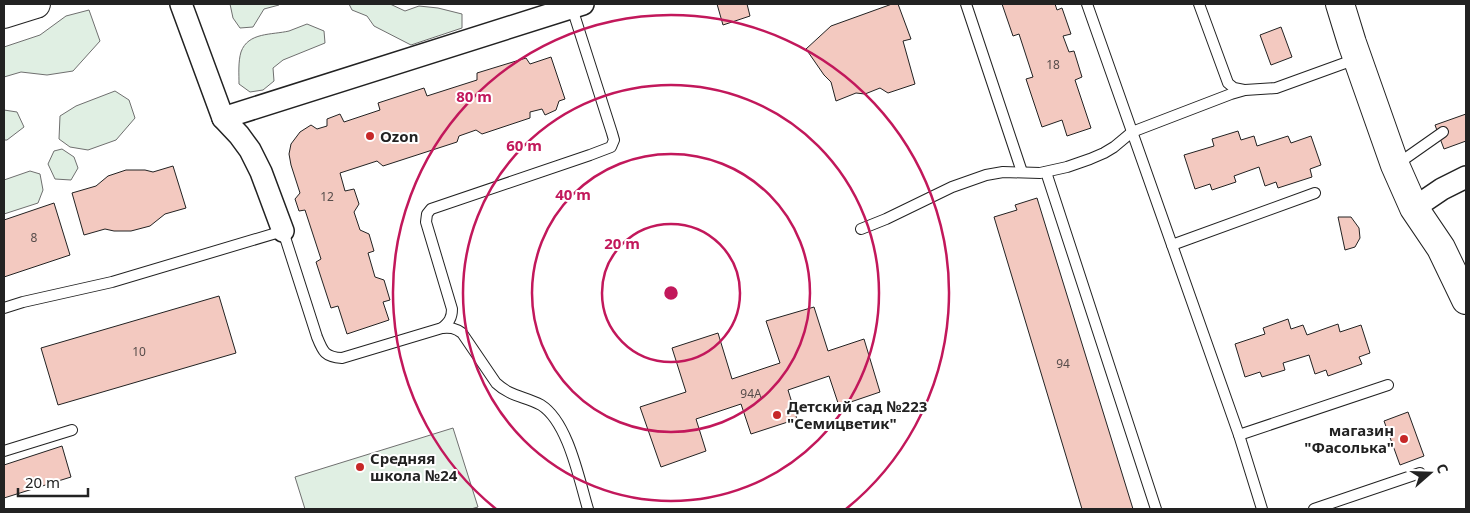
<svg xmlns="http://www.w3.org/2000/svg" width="1470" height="513" font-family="'Noto Sans',sans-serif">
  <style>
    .green { fill: #e0efe3; stroke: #6f6f6f }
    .building { fill: #f3c9c0; stroke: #222 }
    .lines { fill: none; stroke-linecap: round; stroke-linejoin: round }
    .lane-casing { stroke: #222; stroke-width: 12 }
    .street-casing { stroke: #222; stroke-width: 24 }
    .secondary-casing { stroke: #222; stroke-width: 30 }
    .highway-casing { stroke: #222; stroke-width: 30 }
    .lane { stroke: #fff; stroke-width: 10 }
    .street { stroke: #fff; stroke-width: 21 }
    .secondary { stroke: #fff; stroke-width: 28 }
    .highway { stroke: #fff; stroke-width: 28 }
    .ring { fill: none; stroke: #c2185b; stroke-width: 2.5 }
    .poi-dot { fill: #c62828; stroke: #fff; stroke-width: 2 }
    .labels { text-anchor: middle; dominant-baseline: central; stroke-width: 4; stroke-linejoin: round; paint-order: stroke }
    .number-label { font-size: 12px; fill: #564c4a }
    .poi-label { font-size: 15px; font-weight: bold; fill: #222; stroke: #fff; text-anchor: start }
    .centre { fill: #c2185b; stroke: #fff; stroke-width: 2.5 }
    .ring-label { font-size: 15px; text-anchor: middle; font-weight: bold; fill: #c2185b; stroke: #fff; stroke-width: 4; stroke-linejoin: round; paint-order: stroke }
  </style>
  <rect width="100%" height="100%" fill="#fff"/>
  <!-- green -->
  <g class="green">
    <path d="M230 4H279V5L264 9 253 27 240 28 233 18Z"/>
    <path d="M349 4H390L405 11 419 6 438 8 462 14V28L411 45 374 26 367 16 352 10Z"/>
    <path d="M89 10 100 41 73 71 47 75 21 72 4 77V47L40 35 66 16Z"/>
    <path d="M307 24 324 31 325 43 283 60 273 68 274 81 263 90 250 92 239 84C239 74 238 62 241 52 248 32 272 35 289 31 295 29 301 26 307 24Z"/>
    <path d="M115 91 129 100 135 118 116 140 88 150 70 147 59 139 60 116 76 106Z"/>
    <path d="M4 110 17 112 24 127 7 140H4Z"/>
    <path d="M62 149 74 157 78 168 71 180 55 179 48 164 54 151Z"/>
    <path d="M30 171 40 174 43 190 38 203 4 214V180Z"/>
    <path d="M453 428 478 507 471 509H305L295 477Z"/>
  </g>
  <!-- building -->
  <g class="building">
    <path d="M717 4H747L750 16 723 25Z"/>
    <path d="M892 4H898L911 39 903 41 915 84 888 93 880 88 865 94 856 93 836 101 831 82 824 75 806 49 831 26Z"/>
    <path d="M1002 4H1055L1057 10 1062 8 1071 34 1063 36 1069 52 1074 51 1082 77 1075 80 1091 128 1067 136 1062 120 1042 127 1026 79 1033 77 1019 34 1013 36Z"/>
    <path d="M1281 27 1292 57 1271 65 1260 35Z"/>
    <path d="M551 57 565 99 559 101 556 110 545 115 542 109 530 112V118L482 134 476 130 459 136 457 142 383 166 377 161 340 173 345 191 354 189 359 204 354 212 360 230 369 234 374 251 368 253 375 277 384 280 390 300 383 302 389 320 347 334 338 306 331 308 316 262 321 259 305 210 299 211 295 199 300 193 291 165 289 154 291 144 300 132 311 125 317 129 327 126V119L340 114 344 122 380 110 378 103 424 88 427 96 477 80V73L526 58 530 64Z"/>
    <path d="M1466 114V141L1444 149 1435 125Z"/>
    <path d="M1238 131 1241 140 1254 136 1257 146 1288 136 1291 143 1311 136 1321 165 1310 169 1312 177 1278 188 1276 182 1265 186 1259 167 1234 176 1236 182 1212 190 1210 184 1195 189 1184 155 1214 146 1212 139Z"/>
    <path d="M173 166 186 208 165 214 150 226 131 231H114L105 229 84 235 72 193 96 186 108 176 126 170H145L153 172Z"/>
    <path d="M1037 198 1133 509H1082L994 217 1017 210 1015 205Z"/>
    <path d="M54 203 70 255 4 277V220Z"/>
    <path d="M1338 217H1351L1359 228 1360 238 1355 247 1345 250Z"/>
    <path d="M219 296 236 353 58 405 41 348Z"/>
    <path d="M814 307 828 351 864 339 880 392 839 406 829 376 788 390 797 419 751 434 741 404 696 419 706 451 661 467 640 407 686 392 672 348 718 333 732 379 780 363 766 321Z"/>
    <path d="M1288 319 1291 329 1303 325 1307 335 1338 324 1340 332 1361 325 1370 353 1359 357 1362 364 1328 376 1326 370 1315 374 1309 355 1283 363 1285 370 1262 377 1260 372 1245 377 1235 344 1265 334 1263 328Z"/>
    <path d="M1408 412 1424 456 1400 465 1384 421Z"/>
    <path d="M62 446 71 477 4 498V465Z"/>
  </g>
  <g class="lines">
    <defs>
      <g id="lane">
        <path d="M966 4 1022 172"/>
        <path d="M1087 4 1239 435 1262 509"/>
        <path d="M1199 4 1228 83 1234 88 1244 90"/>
        <path d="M1396 165 1443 132"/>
        <path d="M1046 172 1156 509"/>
        <path d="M861 229 886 219 952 187 986 175 1003 172 1040 173 1067 167 1090 159 1104 153 1114 147 1132 132 1231 94 1245 90 1276 88 1356 59"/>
        <path d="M1172 245 1315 193"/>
        <path d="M4 308 23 302 112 282 283 231 317 337C323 352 325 357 342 358L442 328C449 322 452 318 452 309L426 222 427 214 431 209 590 155 611 147 614 140 612 133 572 8"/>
        <path d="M442 328C450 327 455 328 462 333L496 383C511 397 524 396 541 405 568 422 579 479 588 509"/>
        <path d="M1239 435 1388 385"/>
        <path d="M4 451 72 430"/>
        <path d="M1314 509 1420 473"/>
      </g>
      <g id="street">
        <path d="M181 4 223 118 239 135 250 150 261 172 283 231"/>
        <path d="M223 118 583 4"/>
        <path d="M1414 208 1442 189 1466 177"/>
      </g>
      <path id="secondary" d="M1340 4 1352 43 1395 165 1414 208 1441 248 1466 300"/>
      <path id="highway" d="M4 14 36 4"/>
    </defs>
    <!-- lane casing -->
    <use href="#lane" class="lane-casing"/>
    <!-- street casing -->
    <use href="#street" class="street-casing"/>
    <!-- secondary casing -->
    <use href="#secondary" class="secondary-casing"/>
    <!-- highway casing -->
    <use href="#highway" class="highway-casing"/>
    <!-- lane -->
    <use href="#lane" class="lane"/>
    <!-- street -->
    <use href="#street" class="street"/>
    <!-- secondary -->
    <use href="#secondary" class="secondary"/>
    <!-- highway -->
    <use href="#highway" class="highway"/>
  </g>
  <!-- distance rings -->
  <g class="ring">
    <circle cx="671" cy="293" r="69"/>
    <circle cx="671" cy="293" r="139"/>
    <circle cx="671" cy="293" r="208"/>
    <path d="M496 509A278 278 0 1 1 846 509"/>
  </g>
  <!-- markers -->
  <g class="poi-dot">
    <circle cx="370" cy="136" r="5"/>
    <circle cx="777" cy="415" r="5"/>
    <circle cx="1404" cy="439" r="5"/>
    <circle cx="360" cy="467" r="5"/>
  </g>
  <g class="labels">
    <!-- number labels -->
    <g class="number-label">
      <text x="1053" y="64">18</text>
      <text x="327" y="196">12</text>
      <text x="34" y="237">8</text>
      <text x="139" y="351">10</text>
      <text x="1063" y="363">94</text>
      <text x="751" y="393">94А</text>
    </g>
    <!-- poi labels -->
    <g class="poi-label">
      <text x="380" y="136">Ozon</text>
      <text x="787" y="406">Детский сад №223<tspan x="787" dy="17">"Семицветик"</tspan></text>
      <text x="1394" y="430" text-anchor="end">магазин<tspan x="1394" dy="17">"Фасолька"</tspan></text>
      <text x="370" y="458">Средняя<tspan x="370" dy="17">школа №24</tspan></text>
    </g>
  </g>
  <circle cx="671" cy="293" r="8" class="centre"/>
  <g class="ring-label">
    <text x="474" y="102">80 m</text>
    <text x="524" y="151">60 m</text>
    <text x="573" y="200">40 m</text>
    <text x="622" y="249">20 m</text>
  </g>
  <!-- border -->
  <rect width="1470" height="513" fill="none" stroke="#222222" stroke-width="10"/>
  <!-- north arrow -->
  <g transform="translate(1430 473) rotate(70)" stroke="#ffffff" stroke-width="4" paint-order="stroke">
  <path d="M0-4L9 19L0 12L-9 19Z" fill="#222222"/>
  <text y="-8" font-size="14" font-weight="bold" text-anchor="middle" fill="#222222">С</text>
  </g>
  <!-- scale -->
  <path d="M18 488v8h70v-8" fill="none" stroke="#222222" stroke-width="2.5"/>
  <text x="25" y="488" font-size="15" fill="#222222" stroke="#ffffff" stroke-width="4" paint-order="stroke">20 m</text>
</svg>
